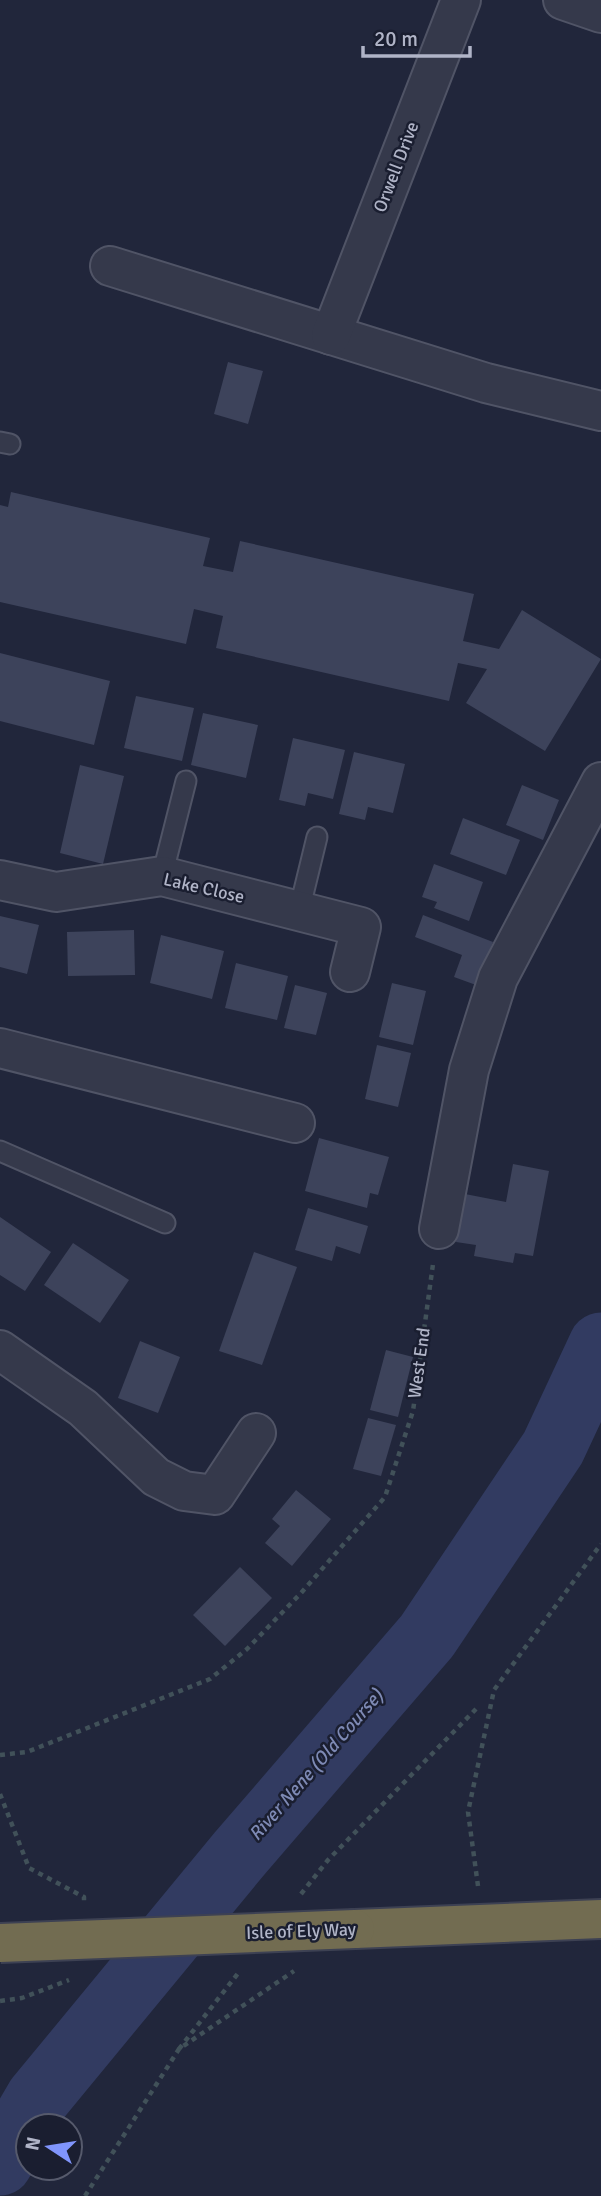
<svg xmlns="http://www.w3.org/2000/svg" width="601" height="2196" font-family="Signika,sans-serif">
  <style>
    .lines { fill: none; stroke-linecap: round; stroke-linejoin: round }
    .river { stroke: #323b61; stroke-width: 65 }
    .building { fill: #3d435b }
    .lane-casing { stroke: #505466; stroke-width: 23 }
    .street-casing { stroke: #505466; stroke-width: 42 }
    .highway-casing { stroke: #3d4153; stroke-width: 42 }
    .path { stroke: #415159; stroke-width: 4.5; stroke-dasharray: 5 5; stroke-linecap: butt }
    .lane { stroke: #35394b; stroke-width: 19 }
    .street { stroke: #35394b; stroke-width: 38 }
    .highway { stroke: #726c51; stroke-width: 38 }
    .highway-bridge-casing { stroke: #3d4153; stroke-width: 42; stroke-linecap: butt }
    .highway-bridge { stroke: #726c51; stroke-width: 38 }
    .labels { text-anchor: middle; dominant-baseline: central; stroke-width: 5; stroke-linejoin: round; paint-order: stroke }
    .street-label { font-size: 18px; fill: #b0b4c7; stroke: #1a1e30 }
    .water-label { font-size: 19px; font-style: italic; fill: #7e8ab5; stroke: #1a1e30 }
  </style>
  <rect width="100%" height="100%" fill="#21263b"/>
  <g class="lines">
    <!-- river -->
    <path class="river" d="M0 2163 38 2098 240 1853 427 1636 553 1448 601 1345"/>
  </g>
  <!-- building -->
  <g class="building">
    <path d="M228 362 263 371 248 424 214 414Z"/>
    <path d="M11 492 210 538 203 566 233 572 240 541 474 594 463 641 499 649 522 610 601 659 545 751 466 703 487 669 458 663 449 701 216 648 223 616 194 609 186 644 0 602V505L8 507Z"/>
    <path d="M0 653 110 681 94 745 0 721Z"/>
    <path d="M136 696 194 708 182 761 124 748Z"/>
    <path d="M203 713 258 725 246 778 191 765Z"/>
    <path d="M293 738 345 750 333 799 308 793 305 806 279 800Z"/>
    <path d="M354 752 405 764 393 813 368 807 365 820 339 814Z"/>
    <path d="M80 765 124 776 103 864 60 853Z"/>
    <path d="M522 785 559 800 543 840 506 825Z"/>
    <path d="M463 818 520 840 506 875 450 854Z"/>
    <path d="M434 864 483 882 469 921 434 908 437 902 422 897Z"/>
    <path d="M423 915 493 942 476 985 454 977 462 955 415 937Z"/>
    <path d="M0 916 39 925 27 974 0 967Z"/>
    <path d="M134 930 135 975 68 976 67 932Z"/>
    <path d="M161 935 224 951 212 999 150 983Z"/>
    <path d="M236 963 288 976 277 1020 225 1008Z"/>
    <path d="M392 983 426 991 413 1045 379 1037Z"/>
    <path d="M295 985 327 993 316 1035 284 1028Z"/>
    <path d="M377 1045 411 1053 398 1107 365 1099Z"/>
    <path d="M319 1138 389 1157 378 1195 370 1193 367 1208 305 1191Z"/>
    <path d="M513 1164 549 1171 533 1256 515 1253 513 1263 474 1256 476 1245 456 1242 465 1194 506 1202Z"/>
    <path d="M308 1208 368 1226 360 1254 336 1246 332 1261 295 1250Z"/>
    <path d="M0 1217 51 1252 25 1291 0 1275Z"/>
    <path d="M73 1243 129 1280 100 1323 44 1285Z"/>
    <path d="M254 1252 297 1267 262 1365 219 1351Z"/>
    <path d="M140 1341 180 1357 158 1413 118 1398Z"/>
    <path d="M386 1350 413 1357 398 1417 370 1410Z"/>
    <path d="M368 1418 396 1425 381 1476 353 1469Z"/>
    <path d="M296 1490 331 1519 292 1566 265 1543 280 1526 272 1519Z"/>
    <path d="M240 1567 272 1598 225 1646 193 1615Z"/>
  </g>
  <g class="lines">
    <defs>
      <g id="lane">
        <path d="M0 442 10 444"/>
        <path d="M162 876 186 781"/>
        <path d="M299 911 317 837"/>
        <path d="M0 1151 165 1223"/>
      </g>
      <g id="street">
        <path d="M563 0 601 13"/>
        <path d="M110 266 486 383 601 411"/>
        <path d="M331 335 461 0"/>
        <path d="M0 880 56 892 162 876 361 927 350 972"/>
        <path d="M0 1048 295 1123"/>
        <path d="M439 1229 469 1070 498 978 601 782"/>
        <path d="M0 1350 83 1408 156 1477 184 1491 215 1495 256 1433"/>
      </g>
      <path id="highway" d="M355 1929 601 1919"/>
    </defs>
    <!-- lane casing -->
    <use href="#lane" class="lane-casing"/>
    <!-- street casing -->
    <use href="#street" class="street-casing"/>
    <!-- highway casing -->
    <use href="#highway" class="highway-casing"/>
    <!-- path -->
    <g class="path">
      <path d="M0 1755 27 1752 210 1679 247 1649 301 1593 385 1497 413 1411 433 1264"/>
      <path d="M0 1794 29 1868 84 1897V1905"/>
      <path d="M478 1886 468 1812 494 1690 601 1544"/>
      <path d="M301 1894 328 1860 476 1709"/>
      <path d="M0 2001 22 1998 69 1980"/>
      <path d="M179 2049 239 1972"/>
      <path d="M85 2196 179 2049 294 1971"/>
    </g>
    <!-- lane -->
    <use href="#lane" class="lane"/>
    <!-- street -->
    <use href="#street" class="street"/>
    <!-- highway -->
    <use href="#highway" class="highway"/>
    <defs>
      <path id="highway-bridge" d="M0 1943 355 1929"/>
    </defs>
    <!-- highway-bridge casing -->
    <use href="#highway-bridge" class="highway-bridge-casing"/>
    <!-- highway-bridge -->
    <use href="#highway-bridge" class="highway-bridge"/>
  </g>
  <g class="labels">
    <!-- street labels -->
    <g class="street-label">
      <text transform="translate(396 167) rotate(-69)">Orwell Drive</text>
      <text transform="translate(204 888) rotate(13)">Lake Close</text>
      <text transform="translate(419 1363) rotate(-82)">West End</text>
      <text transform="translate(301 1931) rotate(-2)">Isle of Ely Way</text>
    </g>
    <!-- water labels -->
    <g class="water-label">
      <text transform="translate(316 1765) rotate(-49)">River Nene (Old Course)</text>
    </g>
  </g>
  <!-- north arrow -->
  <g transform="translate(49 2147) rotate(282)"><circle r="33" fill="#1a1e30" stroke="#565a6c" stroke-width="2"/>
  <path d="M0-5L12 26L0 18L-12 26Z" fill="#8095fc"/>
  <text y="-10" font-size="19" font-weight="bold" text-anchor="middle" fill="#b0b4c7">N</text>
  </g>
  <!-- scale -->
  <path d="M363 46v10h107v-10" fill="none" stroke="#b0b4c7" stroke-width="3.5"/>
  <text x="374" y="46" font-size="21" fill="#b0b4c7" stroke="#1a1e30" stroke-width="5" paint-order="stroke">20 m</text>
</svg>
